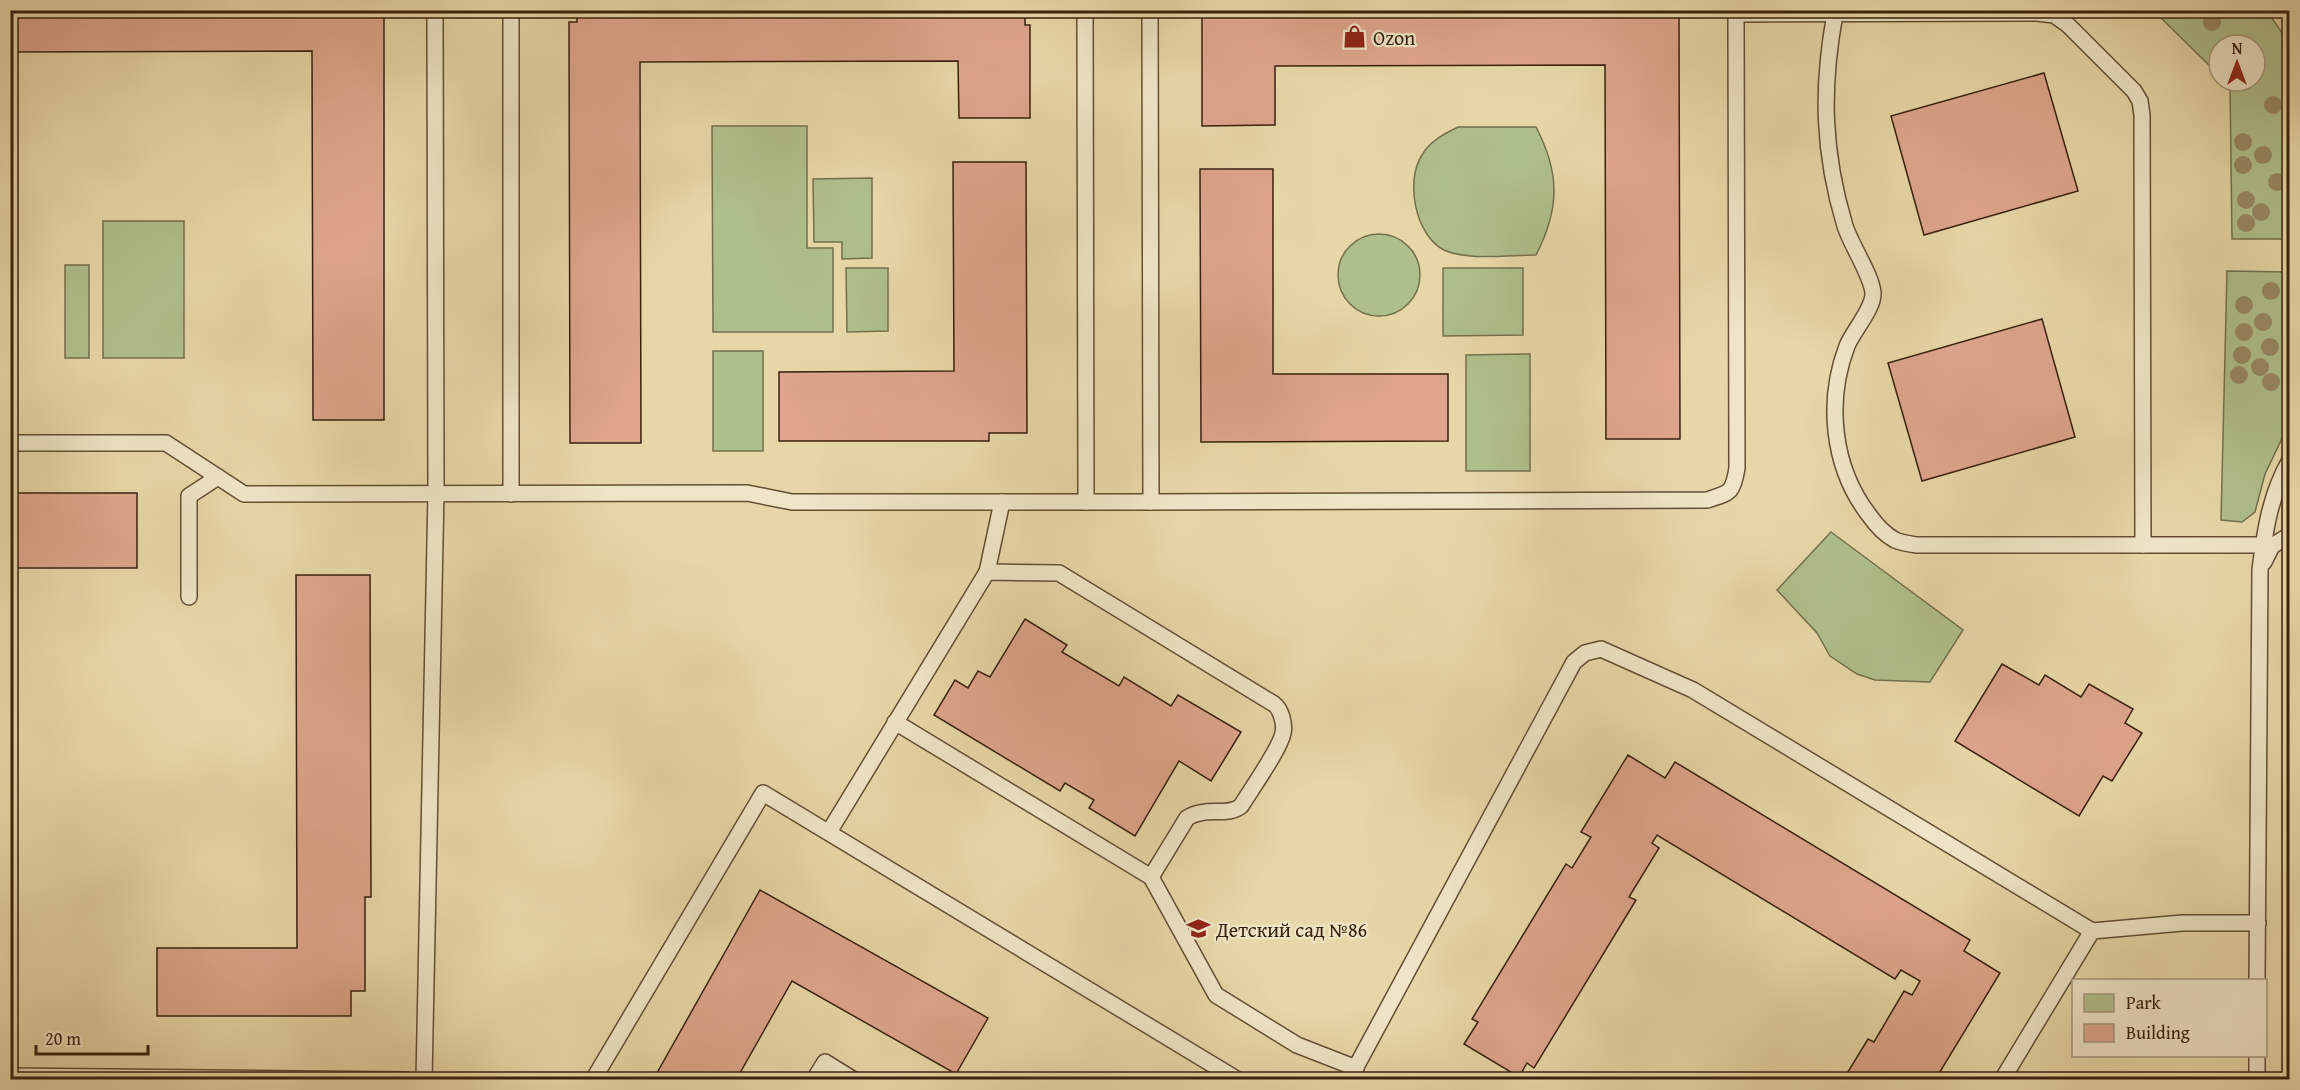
<svg xmlns="http://www.w3.org/2000/svg" width="2300" height="1090" font-family="'Gentium Book Plus',serif">
  <style>
    .green { fill: #afbf8c; stroke: #74704c; stroke-width: 1.5 }
    .building { fill: #dea58c; stroke: #39210d; stroke-width: 1.5 }
    .lines { fill: none; stroke-linecap: round; stroke-linejoin: round }
    .lane-casing { stroke: #644e34; stroke-width: 18 }
    .lane { stroke: #efe5c6; stroke-width: 15 }
    .tree { fill: #978864 }
    .labels { text-anchor: middle; dominant-baseline: central; stroke-width: 4.5; stroke-linejoin: round; paint-order: stroke }
    .poi-label { font-size: 20px; fill: #39210d; stroke: #efe5c6; text-anchor: start }
  </style>
  <rect width="100%" height="100%" fill="#e7d7a8"/>
  <filter id="stains"><feTurbulence type="fractalNoise" baseFrequency=".00333" numOctaves="4"/><feColorMatrix values="0 0 0 0 .2 0 0 0 0 .09 0 0 0 0 .02 0 0 0 .5 -.17"/></filter>
  <radialGradient id="worn" r=".72"><stop offset=".6" stop-color="#630" stop-opacity="0"/><stop offset="1" stop-color="#630" stop-opacity=".3"/></radialGradient>
  <!-- green -->
  <g class="green">
    <path d="M2154 11H2267L2289 43V239H2232L2230 86 2225 81H2255V45H2219V75Z"/>
    <path d="M712 126H807V248H833V332H713Z"/>
    <path d="M1458 127H1536C1560 173 1560 208 1536 255 1509 255 1468 261 1444 250 1415 235 1405 181 1422 155 1430 141 1444 134 1458 127Z"/>
    <path d="M872 178V258L842 259V242H814L813 179Z"/>
    <rect x="103" y="221" width="81" height="137"/>
    <circle cx="1379" cy="275" r="41"/>
    <rect x="65" y="265" width="24" height="93"/>
    <path d="M846 268H888V331L847 332Z"/>
    <path d="M1443 268H1523V335L1443 336Z"/>
    <path d="M2227 271 2289 272V424L2265 474 2255 512 2242 522 2221 520Z"/>
    <rect x="713" y="351" width="50" height="100"/>
    <path d="M1530 354V471H1466V355Z"/>
    <path d="M1831 532 1963 630 1930 682 1875 680 1857 674 1830 656 1817 633 1777 590Z"/>
  </g>
  <!-- building -->
  <g class="building">
    <path d="M10 10 384 12V420H313L312 51 10 52Z"/>
    <path d="M577 10H1025V25H1030V118H959L958 61 640 62 641 443H570L569 22H577Z"/>
    <path d="M1202 10H1679L1680 439H1606L1605 65 1275 66V125L1202 126Z"/>
    <path d="M2044 73 2078 191 1924 235 1891 116Z"/>
    <path d="M953 162H1026L1027 433H989V441H779V372L954 371Z"/>
    <path d="M1200 169H1273V374H1448V441L1201 442Z"/>
    <path d="M2042 319 2075 437 1922 481 1888 363Z"/>
    <rect x="10" y="493" width="127" height="75"/>
    <path d="M296 575H370L371 897H365V991H351V1016H157V948H297Z"/>
    <path d="M1025 619 1067 645 1062 652 1119 686 1124 677 1171 706 1178 695 1241 732 1211 781 1179 761 1135 836 1089 808 1094 800 1065 783 1060 791 934 715 955 680 968 688 978 671 990 677Z"/>
    <path d="M2002 664 2039 685 2045 675 2081 697 2089 684 2133 709 2125 723 2142 733 2112 781 2103 776 2079 816 1955 741Z"/>
    <path d="M1628 755 1665 778 1675 762 1970 940 1964 951 2000 973 1935 1080H1843L1868 1039 1874 1042 1904 991 1912 995 1920 981 1901 970 1895 979 1657 835 1652 843 1659 848 1629 897 1636 900 1534 1068 1527 1063 1519 1077 1464 1044 1478 1022 1472 1019 1566 864 1572 868 1591 837 1581 832Z"/>
    <path d="M760 890 988 1018 956 1074 792 981 736 1080H653Z"/>
  </g>
  <g class="lines">
    <defs>
      <g id="lane">
        <path d="M511 10V494"/>
        <path d="M1085 10 1086 502"/>
        <path d="M1150 10 1151 502 1707 500C1729 493 1733 494 1737 468L1736 14"/>
        <path d="M1736 10V14L2037 13 2054 15 2068 25 2134 91 2140 101 2142 115 2143 545"/>
        <path d="M1835 14C1821 89 1823 153 1845 226 1851 245 1872 276 1873 293 1874 308 1853 331 1847 346 1826 401 1832 467 1869 515 1876 525 1884 534 1895 540 1902 543 1910 544 1917 545H2263"/>
        <path d="M10 443H166L244 494 747 493 792 502H1151"/>
        <path d="M2264 562 2272 546 2290 535"/>
        <path d="M987 572 1002 502"/>
        <path d="M189 597V496L218 477"/>
        <path d="M895 722 1151 877 1216 995 1297 1045 1356 1068"/>
        <path d="M829 832 987 572 1059 573 1274 704C1281 709 1285 724 1283 733 1280 749 1250 791 1241 806 1228 817 1205 806 1187 818L1151 877"/>
        <path d="M2257 980 2260 570C2265 530 2270 495 2290 460"/>
        <path d="M10 1076 406 1080"/>
        <path d="M424 1080 436 492 435 10"/>
        <path d="M593 1080 763 793 1238 1080"/>
        <path d="M814 1080 825 1062 854 1080"/>
        <path d="M1349 1080 1574 662 1585 653 1601 649 1693 690 2092 931"/>
        <path d="M2002 1080 2092 931 2182 923H2258"/>
        <path d="M2257 1080V1056"/>
      </g>
    </defs>
    <!-- lane casing -->
    <use href="#lane" class="lane-casing"/>
    <!-- lane -->
    <use href="#lane" class="lane"/>
  </g>
  <!-- trees -->
  <g class="tree">
    <circle cx="2212" cy="22" r="9"/>
    <circle cx="2273" cy="105" r="9"/>
    <circle cx="2243" cy="142" r="9"/>
    <circle cx="2263" cy="155" r="9"/>
    <circle cx="2243" cy="165" r="9"/>
    <circle cx="2277" cy="182" r="9"/>
    <circle cx="2246" cy="200" r="9"/>
    <circle cx="2261" cy="212" r="9"/>
    <circle cx="2246" cy="223" r="9"/>
    <circle cx="2271" cy="291" r="9"/>
    <circle cx="2244" cy="305" r="9"/>
    <circle cx="2263" cy="322" r="9"/>
    <circle cx="2244" cy="332" r="9"/>
    <circle cx="2270" cy="347" r="9"/>
    <circle cx="2242" cy="355" r="9"/>
    <circle cx="2260" cy="367" r="9"/>
    <circle cx="2239" cy="375" r="9"/>
    <circle cx="2271" cy="382" r="9"/>
  </g>
  <!-- icons -->
  <defs>
    <symbol id="shop-bare" viewBox="-9 -9 18 18"><path d="M-5-2.5h2.3a2.7 3.5 0 0 1 5.4 0H5L5.5 6h-11ZM-1.5-2.5h3a1.5 2.3 0 0 0-3 0Z" fill="#8f2418" stroke="#efe5c6" stroke-width="2.5" paint-order="stroke"/></symbol>
    <symbol id="school-bare" viewBox="-9 -9 18 18"><path d="M0-5L7-2L0 1L-7-2ZM-4 1L0 2.5L4 1V4Q0 6-4 4Z" fill="#8f2418" stroke="#efe5c6" stroke-width="2.5" paint-order="stroke"/></symbol>
  </defs>
  <g fill-rule="evenodd">
    <use href="#shop-bare" x="1338" y="20" width="33" height="33"/>
    <use href="#school-bare" x="1182" y="912" width="33" height="33"/>
  </g>
  <g class="labels">
    <!-- poi labels -->
    <g class="poi-label">
      <text x="1373" y="37">Ozon</text>
      <text x="1216" y="929">Детский сад №86</text>
    </g>
  </g>
  <!-- margin -->
  <rect width="2300" height="1090" fill="none" stroke="#e7d7a8" stroke-width="36"/>
  <rect x="12" y="12" width="2276" height="1066" fill="none" stroke="#39210d" stroke-width="3"/>
  <rect x="18" y="18" width="2264" height="1054" fill="none" stroke="#39210d" stroke-width="1.5"/>
  <!-- legend -->
  <rect x="2072" y="979" width="195" height="78" fill="#efe5c6" stroke="#a6977c" stroke-width="1.5"/>
  <rect x="2084" y="994" width="30" height="18" fill="#afbf8c" stroke="#a6977c" stroke-width="1.5"/>
  <text x="2126" y="1009" font-size="18" fill="#39210d">Park</text>
  <rect x="2084" y="1024" width="30" height="18" fill="#dea58c" stroke="#a6977c" stroke-width="1.5"/>
  <text x="2126" y="1039" font-size="18" fill="#39210d">Building</text>
  <!-- north arrow -->
  <g transform="translate(2237 63)"><circle r="28" fill="#efe5c6" stroke="#a6977c" stroke-width="1.5"/>
  <path d="M0-4.5L10 22L0 15L-10 22Z" fill="#8f2418"/>
  <text y="-9" font-size="16" font-weight="bold" text-anchor="middle" fill="#39210d">N</text>
  </g>
  <!-- scale -->
  <path d="M36 1045v9h112v-9" fill="none" stroke="#39210d" stroke-width="3"/>
  <text x="45" y="1045" font-size="18" fill="#39210d" stroke="#efe5c6" stroke-width="4.5" paint-order="stroke">20 m</text>
  <rect width="100%" height="100%" filter="url(#stains)"/>
  <rect width="100%" height="100%" fill="url(#worn)"/>
</svg>
